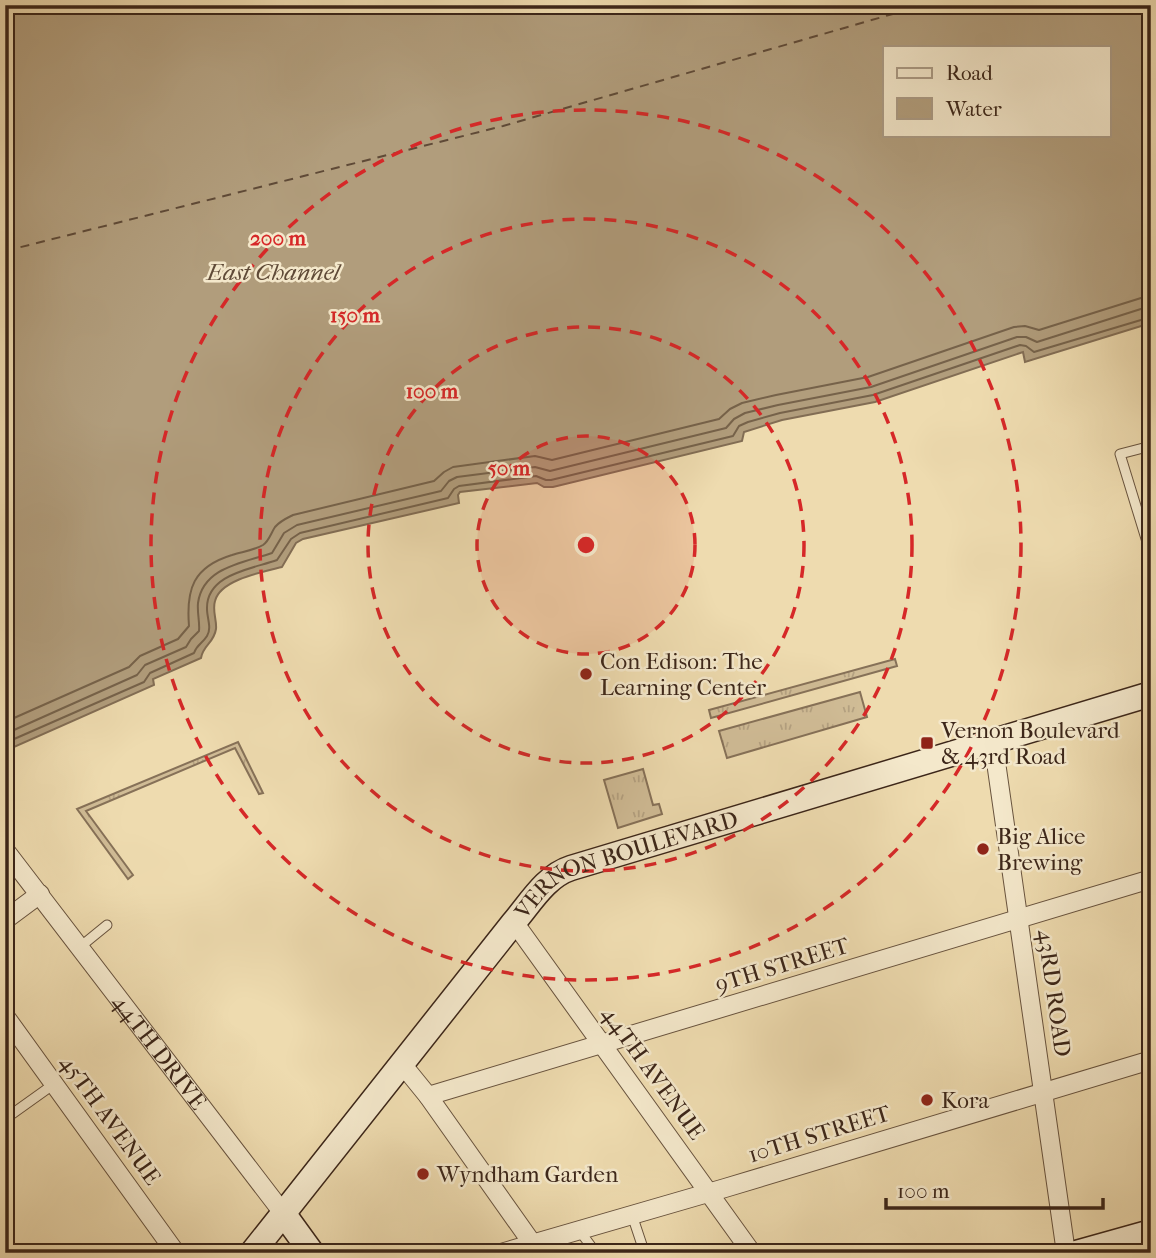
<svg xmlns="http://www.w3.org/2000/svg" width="1156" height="1258" font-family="'IM FELL French Canon',serif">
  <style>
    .grass { fill: url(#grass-tufts); stroke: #867158; stroke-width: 2 }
    .water { fill: #b19d7c; stroke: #826d54; stroke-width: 2; fill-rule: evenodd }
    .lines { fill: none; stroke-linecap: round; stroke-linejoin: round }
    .shore { stroke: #76624a; stroke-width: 2 }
    .ferry { stroke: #5f4a37; stroke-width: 2; stroke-dasharray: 9 7; stroke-linecap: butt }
    .lane-casing { stroke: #68533e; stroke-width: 11 }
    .street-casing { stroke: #68533e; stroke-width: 20 }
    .secondary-casing { stroke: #3c2619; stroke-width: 27 }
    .lane { stroke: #f4e8cb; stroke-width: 9 }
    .street { stroke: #f4e8cb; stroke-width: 18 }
    .secondary { stroke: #f4e8cb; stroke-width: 24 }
    .ring { fill: none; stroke: #d62828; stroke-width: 3.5; stroke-dasharray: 12 9 }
    .poi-dot { fill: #8f2418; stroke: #f4e8cb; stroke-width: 2.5 }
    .labels { text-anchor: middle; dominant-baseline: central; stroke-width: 5; stroke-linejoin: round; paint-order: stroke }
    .poi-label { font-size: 23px; fill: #3c2619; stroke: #f4e8cb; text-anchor: start }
    .street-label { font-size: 23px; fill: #3c2619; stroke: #f4e8cb }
    .water-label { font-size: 24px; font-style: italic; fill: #5f4a37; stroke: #f4e8cb }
    .centre { fill: #d62828; stroke: #f4e8cb; stroke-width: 3.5 }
    .ring-label { font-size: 21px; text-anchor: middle; font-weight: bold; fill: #d62828; stroke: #f4e8cb; stroke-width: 5; stroke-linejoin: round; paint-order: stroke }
  </style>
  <defs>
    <pattern id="grass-tufts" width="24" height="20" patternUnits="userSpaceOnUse" patternTransform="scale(1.75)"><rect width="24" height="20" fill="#d0bc96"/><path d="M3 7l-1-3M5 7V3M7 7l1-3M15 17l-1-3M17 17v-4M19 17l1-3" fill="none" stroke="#b4a181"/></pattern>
  </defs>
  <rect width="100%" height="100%" fill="#eedbaf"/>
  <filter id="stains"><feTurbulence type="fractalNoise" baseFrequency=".00286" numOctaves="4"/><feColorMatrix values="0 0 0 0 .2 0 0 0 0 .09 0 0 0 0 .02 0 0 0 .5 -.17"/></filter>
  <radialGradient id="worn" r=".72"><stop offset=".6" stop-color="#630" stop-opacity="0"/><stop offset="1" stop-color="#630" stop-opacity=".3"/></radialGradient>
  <!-- grass -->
  <g class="grass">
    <path d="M895 659 897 666 711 718 709 710Z"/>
    <path d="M860 692 867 717 727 758 719 731Z"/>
    <path d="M238 742 263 793 259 794 235 748 86 811 133 875 128 879 77 809Z"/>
    <path d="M643 769 653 805 659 804 662 814 618 828 604 780Z"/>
  </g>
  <!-- water -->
  <path class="water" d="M5 5H1151V323L1025 362 1023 352 875 402 782 420 744 432 742 441 553 487H544L537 483 460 492 458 495 459 503 303 539 296 543 282 567C262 572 220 580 215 601 212 611 217 620 216 629 214 643 203 645 201 658L153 679 154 685 5 751ZM885 47H1109V135H885Z"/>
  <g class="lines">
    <!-- shore -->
    <g class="shore">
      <path d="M5 722 129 667 140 656 178 639 189 626C186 589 193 567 232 555 241 552 255 550 263 545 269 541 271 533 275 527 280 521 287 518 293 515L434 481 444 472 453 467 535 456 552 460 719 419 730 409 742 403 776 395 868 377 1014 327 1025 326 1039 330 1141 298 1151 297"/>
      <path d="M5 734 137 675 145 665 186 647 191 639 199 631C200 622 197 613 198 603 203 567 243 563 272 553L284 533 297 525 441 491 449 481 457 477 535 467 550 471 726 428 734 419 745 413 778 405 871 387 1017 337H1026L1037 342 1144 308H1151"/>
      <path d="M5 743 144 682 150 673 194 653C197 644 202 644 207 636 212 628 207 618 207 609 206 574 252 569 277 560L291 539 300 533 448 498 454 489 459 486 536 476 546 480H551L733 436 739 426 748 422 780 413 873 395 1020 345 1026 346 1034 352 1151 317"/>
    </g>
    <!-- ferry -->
    <path class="ferry" d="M5 251 503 126 924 5"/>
    <defs>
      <g id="lane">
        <path d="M1151 446 1120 454 1151 555"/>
        <path d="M80 947 107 925"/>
        <path d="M5 1119 54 1084"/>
        <path d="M632 1215 644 1251"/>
        <path d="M579 1230 596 1253"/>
      </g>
      <g id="street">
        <path d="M993 741 1066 1253"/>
        <path id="s1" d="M5 850 283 1213"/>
        <path d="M5 920 40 894"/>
        <path d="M514 922 752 1253"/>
        <path d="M5 1016 176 1253"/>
        <path d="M402 1064 428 1096 537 1250"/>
        <path d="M428 1096 1151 879"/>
        <path d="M501 1253 725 1188 1151 1060"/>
      </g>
      <g id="secondary">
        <path d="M283 1213 312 1253"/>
        <path id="s2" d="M252 1253 514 922C531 902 546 876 571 868L1151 694"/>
        <path d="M1076 1253 1151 1232"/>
      </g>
    </defs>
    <!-- lane casing -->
    <use href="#lane" class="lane-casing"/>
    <!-- street casing -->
    <use href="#street" class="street-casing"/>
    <!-- secondary casing -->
    <use href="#secondary" class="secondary-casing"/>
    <!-- lane -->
    <use href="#lane" class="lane"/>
    <!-- street -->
    <use href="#street" class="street"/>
    <!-- secondary -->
    <use href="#secondary" class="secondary"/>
  </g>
  <!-- distance rings -->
  <circle cx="586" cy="545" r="109" fill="#d62828" fill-opacity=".12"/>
  <g class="ring">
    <circle cx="586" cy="545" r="109"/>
    <circle cx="586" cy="545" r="218"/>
    <circle cx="586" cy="545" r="326"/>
    <circle cx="586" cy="545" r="435"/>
  </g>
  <!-- markers -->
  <g class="poi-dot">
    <circle cx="586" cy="674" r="7"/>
    <rect x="920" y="736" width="14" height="14" rx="3.5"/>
    <circle cx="983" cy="849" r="7"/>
    <circle cx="927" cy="1100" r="7"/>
    <circle cx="423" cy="1174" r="7"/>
  </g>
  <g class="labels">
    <!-- poi labels -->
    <g class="poi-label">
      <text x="600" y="661">Con Edison: The<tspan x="600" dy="26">Learning Center</tspan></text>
      <text x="941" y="730">Vernon Boulevard<tspan x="941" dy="26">&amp; 43rd Road</tspan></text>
      <text x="997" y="836">Big Alice<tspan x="997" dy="26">Brewing</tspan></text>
      <text x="941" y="1100">Kora</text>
      <text x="437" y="1174">Wyndham Garden</text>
    </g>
    <!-- street labels -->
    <g class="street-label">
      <text stroke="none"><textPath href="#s2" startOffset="553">VERNON BOULEVARD</textPath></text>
      <text transform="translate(782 965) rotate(-17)">9TH STREET</text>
      <text transform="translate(1054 993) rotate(82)">43RD ROAD</text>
      <text stroke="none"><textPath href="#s1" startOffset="254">44TH DRIVE</textPath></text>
      <text transform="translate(653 1073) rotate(54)">44TH AVENUE</text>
      <text transform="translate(110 1120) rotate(54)">45TH AVENUE</text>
      <text transform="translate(819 1134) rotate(-17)">10TH STREET</text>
    </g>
    <!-- water labels -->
    <g class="water-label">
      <text x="273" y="272">East Channel</text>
    </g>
  </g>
  <circle cx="586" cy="545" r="10" class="centre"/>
  <g class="ring-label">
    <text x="278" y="245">200 m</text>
    <text x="355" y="322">150 m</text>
    <text x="432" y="398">100 m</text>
    <text x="509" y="475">50 m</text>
  </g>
  <!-- margin -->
  <rect width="1156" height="1258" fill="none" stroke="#eedbaf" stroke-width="28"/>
  <rect x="7" y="7" width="1142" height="1244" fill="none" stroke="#3c2619" stroke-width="3.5"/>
  <rect x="14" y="14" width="1128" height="1230" fill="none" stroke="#3c2619" stroke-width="2"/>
  <!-- legend -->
  <rect x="883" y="46" width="228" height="91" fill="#f4e8cb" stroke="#aa9a84" stroke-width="2"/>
  <rect x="897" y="68" width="35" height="10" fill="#f4e8cb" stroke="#aa9a84" stroke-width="2"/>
  <text x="946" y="80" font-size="21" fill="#3c2619">Road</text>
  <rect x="897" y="98" width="35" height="21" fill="#b19d7c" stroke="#aa9a84" stroke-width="2"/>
  <text x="946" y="116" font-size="21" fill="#3c2619">Water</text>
  <!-- scale -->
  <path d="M886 1198v10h217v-10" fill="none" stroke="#3c2619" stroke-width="3.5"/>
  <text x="897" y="1198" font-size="21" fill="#3c2619" stroke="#f4e8cb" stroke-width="5" paint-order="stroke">100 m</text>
  <rect width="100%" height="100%" filter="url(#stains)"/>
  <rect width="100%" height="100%" fill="url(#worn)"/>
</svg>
